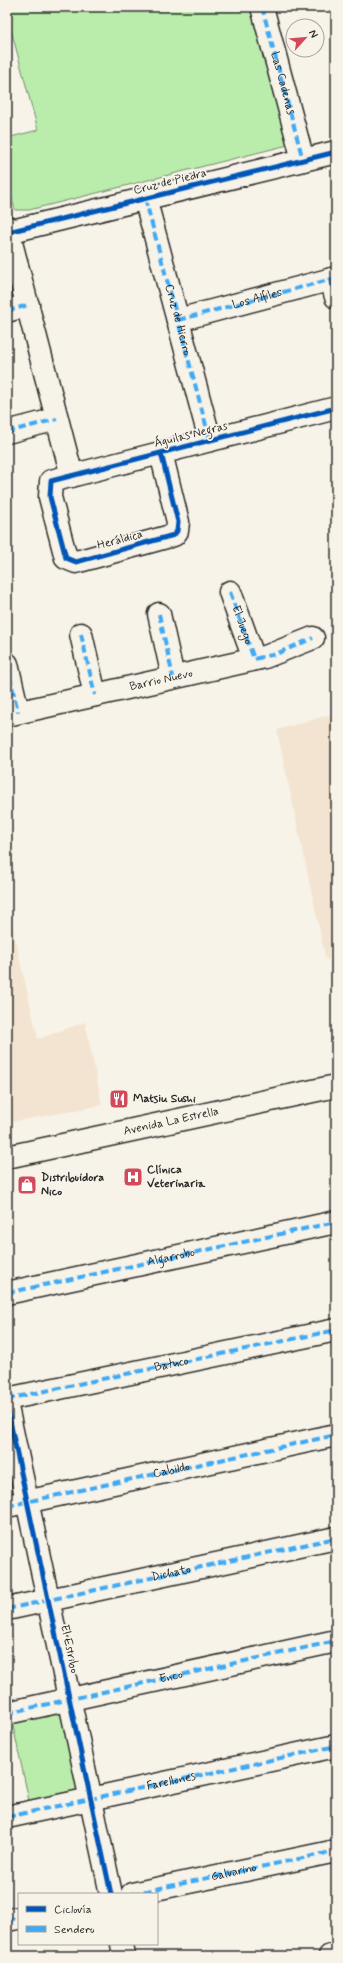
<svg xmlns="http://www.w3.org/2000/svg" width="343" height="1963" font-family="Mynerve,sans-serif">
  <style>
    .built { fill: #f2e4d0 }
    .green { fill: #baecab; stroke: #728c6b }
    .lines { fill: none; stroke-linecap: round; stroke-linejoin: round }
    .minor-casing { stroke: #2b2b2b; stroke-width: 25 }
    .major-casing { stroke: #2b2b2b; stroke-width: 25 }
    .minor { stroke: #f7f3e8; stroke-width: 22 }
    .major { stroke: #f7f3e8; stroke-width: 22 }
    .quiet { stroke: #3fa9f5; stroke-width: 4; stroke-dasharray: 8 4; stroke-linecap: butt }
    .cycleway-casing { stroke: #f7f3e8; stroke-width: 8 }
    .cycleway { stroke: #0057b8; stroke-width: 5 }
    .labels { text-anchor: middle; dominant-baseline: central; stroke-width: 3.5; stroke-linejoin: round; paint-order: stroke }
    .street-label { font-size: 12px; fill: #2b2b2b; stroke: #f7f3e8 }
    .poi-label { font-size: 12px; font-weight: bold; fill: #2b2b2b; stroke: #f7f3e8; text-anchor: start }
  </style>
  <rect width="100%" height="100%" fill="#f7f3e8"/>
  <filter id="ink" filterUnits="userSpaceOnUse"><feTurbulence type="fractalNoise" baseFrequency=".025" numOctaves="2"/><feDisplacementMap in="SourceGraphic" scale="8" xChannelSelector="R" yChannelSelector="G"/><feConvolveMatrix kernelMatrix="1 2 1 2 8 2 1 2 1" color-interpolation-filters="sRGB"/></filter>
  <g filter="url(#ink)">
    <!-- built -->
    <g class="built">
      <path d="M336 713V958L326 960 277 730Z"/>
      <path d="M7 904 38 1039 85 1022 102 1105 7 1123Z"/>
    </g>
    <!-- green -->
    <g class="green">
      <path d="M7 7H252L288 145 29 210H15L7 182V138L38 130 7 15Z"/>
      <path d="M61 1711 78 1791 29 1801 12 1721Z"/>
    </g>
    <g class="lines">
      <defs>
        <g id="minor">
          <path id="s1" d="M262 7 303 160"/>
          <path id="s2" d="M145 198 210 440"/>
          <path d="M7 227 72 476"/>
          <path d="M8 232 336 152"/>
          <path d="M331 279 336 297"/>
          <path d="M7 311 28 305"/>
          <path d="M178 320 336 278"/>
          <path d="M7 432 57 419"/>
          <path d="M161 453 178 522 177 531 174 535 76 562 66 558 50 497 51 481 336 408"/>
          <path id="s3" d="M230 592 254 659"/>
          <path d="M159 614 173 677"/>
          <path d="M81 634 95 695"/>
          <path d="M7 664 18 712"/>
          <path id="s4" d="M7 715 265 657 313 638"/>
          <path d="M7 1293 336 1222"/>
          <path d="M7 1399 336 1330"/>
          <path d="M7 1407 111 1894"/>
          <path id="s5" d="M7 1506 336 1435"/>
          <path id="s6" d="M7 1609 336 1538"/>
          <path id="s7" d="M7 1713 336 1641"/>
          <path id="s8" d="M7 1817 336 1746"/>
          <path id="s9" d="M132 1894 336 1851"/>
          <path d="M7 1920 19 1918"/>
          <path d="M122 1944 124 1956"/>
          <path d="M330 1956 336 1955"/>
        </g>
        <g id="major">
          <path id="s10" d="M7 1157 336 1086"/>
        </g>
      </defs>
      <!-- minor casing -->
      <use href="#minor" class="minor-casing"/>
      <!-- major casing -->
      <use href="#major" class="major-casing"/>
      <!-- minor -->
      <use href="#minor" class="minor"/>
      <!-- major -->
      <use href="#major" class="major"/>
      <!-- quiet -->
      <g class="quiet">
        <path d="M262 7 303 160 300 161"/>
        <path d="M145 198 210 440"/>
        <path d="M331 279 336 297"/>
        <path d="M7 311 28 305"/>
        <path id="s11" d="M178 320 336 278"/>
        <path d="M7 432 57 419"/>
        <path d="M230 592 254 659 276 654 313 638"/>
        <path d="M159 614 173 677"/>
        <path d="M81 634 95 695"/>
        <path d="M7 664 18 712"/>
        <path id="s12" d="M7 1293 336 1222"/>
        <path id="s13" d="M7 1399 336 1330"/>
        <path d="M7 1506 336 1435"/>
        <path d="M7 1609 336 1538"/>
        <path d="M7 1713 336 1641"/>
        <path d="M7 1817 336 1746"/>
        <path d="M132 1894 336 1851"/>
        <path d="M7 1920 19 1918"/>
        <path d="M330 1956 336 1955"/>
      </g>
      <defs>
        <g id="cycleway">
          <path d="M8 232 336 152"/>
          <path d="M161 453 178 522 177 531 174 535 76 562 66 558 50 497 51 481 336 408"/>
          <path d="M7 1407 111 1894"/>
        </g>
      </defs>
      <!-- cycleway casing -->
      <use href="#cycleway" class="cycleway-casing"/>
      <!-- cycleway -->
      <use href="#cycleway" class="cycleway"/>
    </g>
  </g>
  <!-- icons -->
  <defs>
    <symbol id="restaurant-square" viewBox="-11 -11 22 22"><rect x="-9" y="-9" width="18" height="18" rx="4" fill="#d1495b" stroke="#f7f3e8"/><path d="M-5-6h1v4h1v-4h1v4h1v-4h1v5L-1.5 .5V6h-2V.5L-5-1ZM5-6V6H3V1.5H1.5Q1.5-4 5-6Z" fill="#fff"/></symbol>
    <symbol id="hospital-square" viewBox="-11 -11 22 22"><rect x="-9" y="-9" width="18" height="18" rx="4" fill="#d1495b" stroke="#f7f3e8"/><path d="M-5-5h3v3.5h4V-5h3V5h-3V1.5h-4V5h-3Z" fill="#fff"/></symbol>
    <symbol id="shop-square" viewBox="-11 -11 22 22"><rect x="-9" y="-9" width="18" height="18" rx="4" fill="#d1495b" stroke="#f7f3e8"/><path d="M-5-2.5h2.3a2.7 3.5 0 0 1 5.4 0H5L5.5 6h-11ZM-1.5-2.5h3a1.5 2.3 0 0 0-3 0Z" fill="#fff"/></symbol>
  </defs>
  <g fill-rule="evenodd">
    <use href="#restaurant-square" x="108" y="1088" width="22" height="22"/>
    <use href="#hospital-square" x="122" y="1166" width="22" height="22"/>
    <use href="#shop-square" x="16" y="1174" width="22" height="22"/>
  </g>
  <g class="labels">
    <!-- street labels -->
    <g class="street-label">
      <text stroke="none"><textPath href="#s1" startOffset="79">Las Cadenas</textPath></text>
      <text transform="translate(170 182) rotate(-14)">Cruz de Piedra</text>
      <text stroke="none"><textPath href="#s11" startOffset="82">Los Alfiles</textPath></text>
      <text stroke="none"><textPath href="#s2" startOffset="126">Cruz de Hierro</textPath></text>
      <text transform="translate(191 435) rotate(-14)">Águilas Negras</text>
      <text transform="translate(120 540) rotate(-15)">Heráldica</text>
      <text stroke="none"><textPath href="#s3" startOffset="35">El Juego</textPath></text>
      <text stroke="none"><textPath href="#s4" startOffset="158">Barrio Nuevo</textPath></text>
      <text stroke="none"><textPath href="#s10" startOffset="168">Avenida La Estrella</textPath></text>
      <text stroke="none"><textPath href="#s12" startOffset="168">Algarrobo</textPath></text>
      <text stroke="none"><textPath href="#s13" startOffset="168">Batuco</textPath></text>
      <text stroke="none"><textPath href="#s5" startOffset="168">Cabildo</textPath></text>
      <text stroke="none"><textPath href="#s6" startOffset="168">Dichato</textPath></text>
      <text transform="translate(69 1649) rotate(78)">El Estribo</text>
      <text stroke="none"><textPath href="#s7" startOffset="168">Enco</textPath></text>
      <text stroke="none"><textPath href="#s8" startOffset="168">Farellones</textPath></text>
      <text stroke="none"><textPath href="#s9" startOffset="104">Galvarino</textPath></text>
    </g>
    <!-- poi labels -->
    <g class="poi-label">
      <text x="133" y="1099">Matsiu Sushi</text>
      <text x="147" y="1170">Clínica<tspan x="147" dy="14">Veterinaria</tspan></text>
      <text x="41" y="1178">Distribuidora<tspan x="41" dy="14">Nico</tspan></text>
    </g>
  </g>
  <!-- margin -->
  <rect width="343" height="1963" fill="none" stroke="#f7f3e8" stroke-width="24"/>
  <rect x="12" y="12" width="319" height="1939" fill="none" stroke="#2b2b2b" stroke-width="1.5" filter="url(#ink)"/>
  <!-- legend -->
  <rect x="18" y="1893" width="140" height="52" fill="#f7f3e8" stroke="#a5a39c"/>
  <rect x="26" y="1906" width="20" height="6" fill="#0057b8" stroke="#a5a39c"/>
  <text x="54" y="1913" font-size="12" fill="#2b2b2b">Ciclovía</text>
  <rect x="26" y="1926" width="20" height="6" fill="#3fa9f5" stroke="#a5a39c"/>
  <text x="54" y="1933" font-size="12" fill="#2b2b2b">Sendero</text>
  <!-- north arrow -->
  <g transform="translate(305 38) rotate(63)"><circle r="19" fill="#f7f3e8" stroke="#a5a39c"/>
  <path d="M0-3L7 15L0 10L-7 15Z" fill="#d1495b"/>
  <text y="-6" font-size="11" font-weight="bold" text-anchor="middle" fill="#2b2b2b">N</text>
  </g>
</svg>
